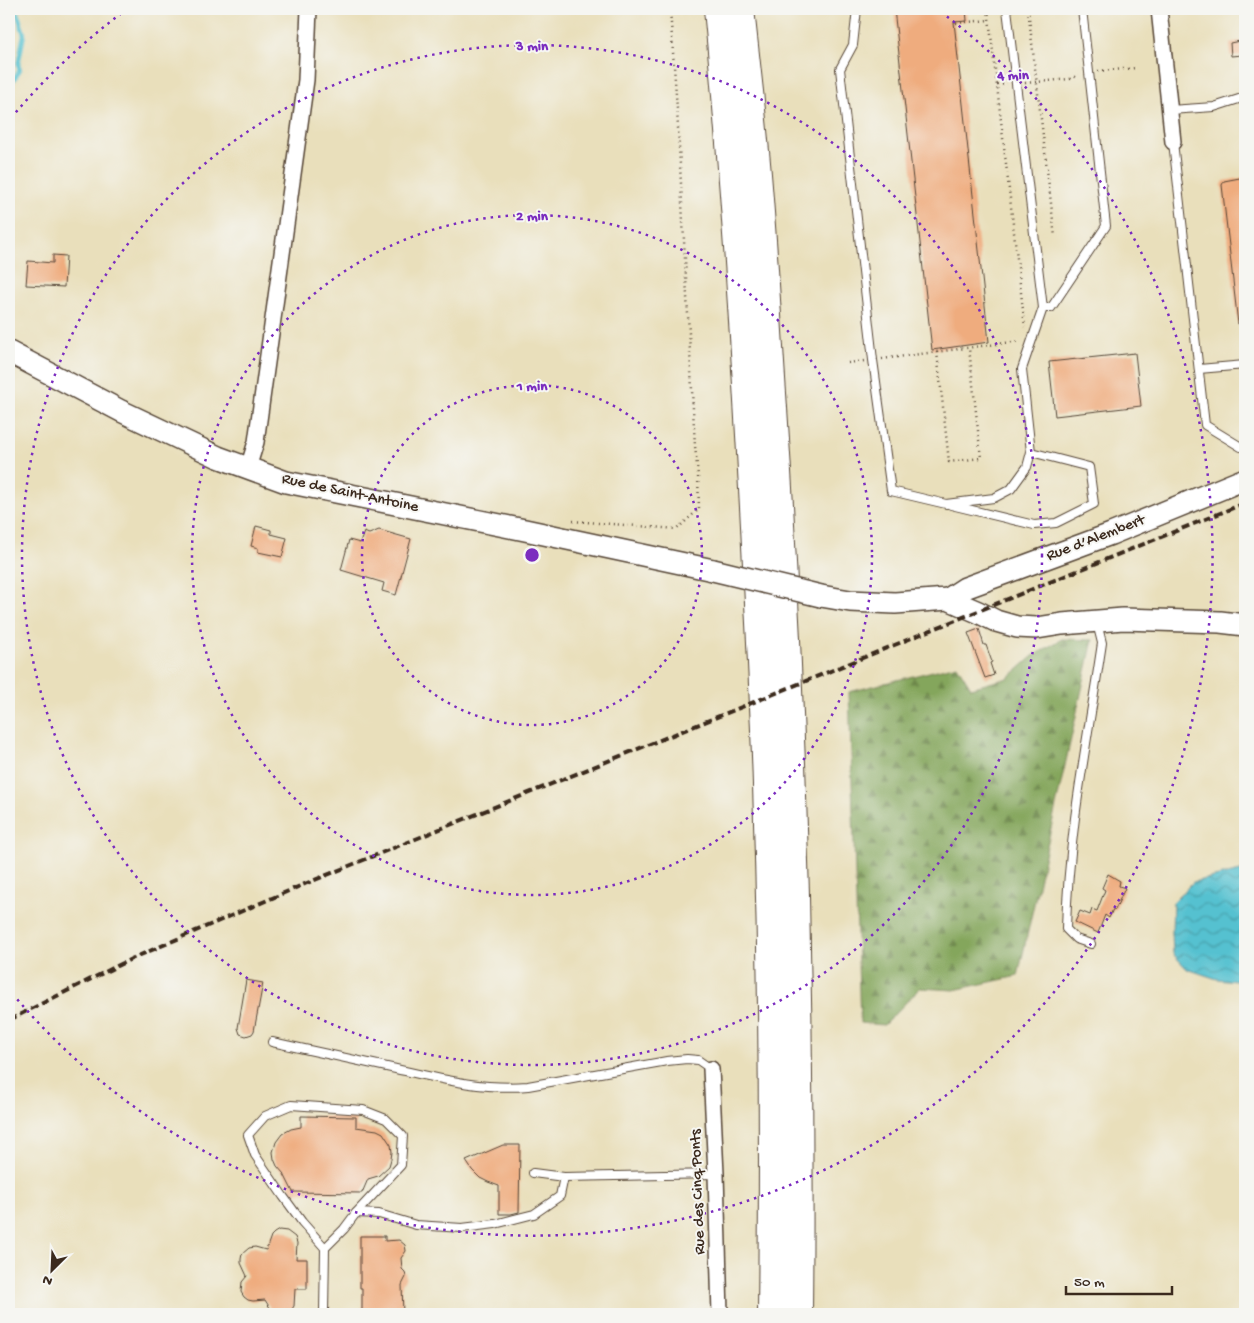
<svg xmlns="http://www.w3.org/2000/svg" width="1254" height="1323" font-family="'Gochi Hand',sans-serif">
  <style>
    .forest { fill: url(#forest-firs); stroke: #60683d }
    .water { fill: url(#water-waves); stroke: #487677 }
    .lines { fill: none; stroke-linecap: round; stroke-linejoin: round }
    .stream { stroke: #55c1d0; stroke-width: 4.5 }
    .building { fill: #efac7e }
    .lane-casing { stroke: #554536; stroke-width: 10 }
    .street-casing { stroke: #554536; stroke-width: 18 }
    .secondary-casing { stroke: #554536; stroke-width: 24 }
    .highway-casing { stroke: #554536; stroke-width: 30 }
    .path { stroke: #554536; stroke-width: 2.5; stroke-dasharray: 1 4; stroke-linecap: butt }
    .lane { stroke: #fff; stroke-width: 8 }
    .street { stroke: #fff; stroke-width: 15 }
    .secondary { stroke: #fff; stroke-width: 21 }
    .highway { stroke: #fff; stroke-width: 28 }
    .rail { stroke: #3b2a1e; stroke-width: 4; stroke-dasharray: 8 4; stroke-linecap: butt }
    .secondary-bridge-casing { stroke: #554536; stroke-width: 24; stroke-linecap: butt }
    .secondary-bridge { stroke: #fff; stroke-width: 21 }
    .ring { fill: none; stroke: #7b2cbf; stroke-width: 2.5; stroke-dasharray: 2.5 5 }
    .labels { text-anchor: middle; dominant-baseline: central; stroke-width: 4; stroke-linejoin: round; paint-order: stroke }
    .street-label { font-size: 16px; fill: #3b2a1e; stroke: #f6f6f2 }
    .centre { fill: #7b2cbf; stroke: #f6f6f2; stroke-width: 2.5 }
    .ring-label { font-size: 15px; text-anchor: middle; font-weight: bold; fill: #7b2cbf; stroke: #f6f6f2; stroke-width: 4; stroke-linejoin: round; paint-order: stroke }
  </style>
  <defs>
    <pattern id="forest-firs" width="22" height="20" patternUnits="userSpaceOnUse" patternTransform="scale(1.25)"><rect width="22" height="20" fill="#84a65c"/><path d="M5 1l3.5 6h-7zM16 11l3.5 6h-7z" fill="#6d874b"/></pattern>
    <pattern id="water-waves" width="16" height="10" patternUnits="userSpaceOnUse" patternTransform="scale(1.25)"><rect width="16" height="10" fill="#55c1d0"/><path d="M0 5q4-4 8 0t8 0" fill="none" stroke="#489da8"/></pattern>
  </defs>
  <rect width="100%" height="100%" fill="#f6f6f2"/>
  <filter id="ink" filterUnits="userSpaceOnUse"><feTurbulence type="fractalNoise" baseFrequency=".02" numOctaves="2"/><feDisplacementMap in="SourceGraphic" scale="10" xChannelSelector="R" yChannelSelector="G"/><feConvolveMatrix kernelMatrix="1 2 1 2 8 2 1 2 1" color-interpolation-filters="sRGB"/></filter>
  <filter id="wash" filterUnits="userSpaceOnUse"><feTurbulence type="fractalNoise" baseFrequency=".0096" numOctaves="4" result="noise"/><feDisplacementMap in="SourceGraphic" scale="20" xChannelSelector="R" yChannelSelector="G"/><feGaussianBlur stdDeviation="1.12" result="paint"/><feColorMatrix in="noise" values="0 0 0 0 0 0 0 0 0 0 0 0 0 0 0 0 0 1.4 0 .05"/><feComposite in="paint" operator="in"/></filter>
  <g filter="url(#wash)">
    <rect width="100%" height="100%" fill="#e9dfbb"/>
    <!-- forest -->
    <path class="forest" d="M1062 639 1093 640 1018 976 954 990 920 988 884 1025 860 1023 849 692 957 665 971 688 1008 678 1033 656Z"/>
    <!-- water -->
    <path class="water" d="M1245 870V982L1217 979 1187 969 1173 954 1172 932 1173 902 1193 882Z"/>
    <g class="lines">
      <!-- stream -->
      <path class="stream" d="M9 90 10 85 20 70 18 65 24 34 16 9"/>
    </g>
    <g id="blocks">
      <!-- building -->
      <g class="building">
        <path d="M894 9H966L967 21 954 22 989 342 932 350Z"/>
        <path d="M1240 41 1242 55 1231 56 1230 43Z"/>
        <path d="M1245 177V323L1238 324 1222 185 1224 181Z"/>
        <path d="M53 255 66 256 64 287 26 285 28 261 53 263Z"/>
        <path d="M1135 353 1141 406 1055 416 1049 362Z"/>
        <path d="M256 526 271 530V534L287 538 282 557 258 552V548L251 546Z"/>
        <path d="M379 530 411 539 396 595 382 591 384 583 341 570 349 540 360 543 364 532 369 534Z"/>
        <path d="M979 629 984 645H986L992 662 990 663 994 675 985 678 968 633Z"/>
        <path d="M1108 874 1120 881 1119 886 1125 888 1115 910 1113 909 1109 918 1105 915 1098 933 1075 922 1080 911 1090 915 1092 909 1097 911 1105 890 1102 888Z"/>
        <path d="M246 980 263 983 254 1031 252 1034 246 1036 240 1034 238 1028Z"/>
        <path d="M301 1116 356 1117V1127L377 1130 383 1133 391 1145 392 1152 391 1159 389 1166 378 1176 368 1179 362 1193 293 1192 284 1174 277 1166 274 1159 273 1152 276 1142 282 1134 291 1129 301 1127Z"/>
        <path d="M503 1145H520L519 1212 511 1214H499V1186L488 1182 480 1178 472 1170 466 1161Z"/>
        <path d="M279 1230 287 1231 295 1237 297 1243 296 1259H307V1289H295L294 1306 290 1312 286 1314H277L272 1311 265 1300 253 1301 248 1300 244 1297 241 1292 242 1282 247 1276 241 1263V1259L242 1254 249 1248 255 1247 266 1250 271 1236 274 1233Z"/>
        <path d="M360 1236H385V1241L399 1240 405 1245 406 1251 401 1258 402 1269 405 1272 406 1277 402 1285 403 1314H362V1288H360Z"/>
      </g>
    </g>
  </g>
  <g filter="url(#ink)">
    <use href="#blocks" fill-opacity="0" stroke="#554536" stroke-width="1"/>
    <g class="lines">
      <defs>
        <g id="lane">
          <path d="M857 9 853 45 840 69 873 360 891 491 946 504 994 498 1011 489 1027 467 1031 452 1022 369 1043 308 1007 9"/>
          <path d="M1170 110 1214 107 1245 97"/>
          <path d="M1173 142 1205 425 1241 447 1245 446"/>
          <path d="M1043 308H1051L1106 226 1082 9"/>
          <path d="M1199 369 1245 365"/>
          <path d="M951 505 1034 525 1056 523 1094 504 1089 467 1031 452"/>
          <path d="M1091 944 1076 939 1066 929C1068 833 1088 738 1102 643L1097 623"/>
          <path d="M272 1042C313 1051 354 1060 396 1069 440 1079 483 1090 528 1086L667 1061 687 1059 698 1060 711 1069"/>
          <path d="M564 1177 716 1174"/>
          <path d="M325 1248 344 1229 356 1213 379 1214 416 1225 462 1228 495 1224 534 1214 560 1196 564 1177 533 1173"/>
          <path d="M324 1314 325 1248 302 1222 283 1196 255 1155 248 1135 265 1116 291 1105 363 1110 386 1119 403 1136 401 1165 356 1213"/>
        </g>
        <g id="street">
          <path d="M1159 9 1173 142"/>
          <path d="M248 468 256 442 306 80 309 9"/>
          <path d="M711 1069 716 1174 720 1314"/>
        </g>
        <g id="secondary">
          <path d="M9 352 121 411 218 457 286 482 525 530 713 570"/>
          <path d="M821 596 850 601 895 603 948 599 978 612 996 621 1017 627 1037 628 1062 624 1123 619 1220 622 1245 625"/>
          <path d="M948 599 965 588 1111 534 1245 479"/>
        </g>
        <g id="highway">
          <path d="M718 9C735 181 746 354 755 526 760 625 766 723 768 822 773 986 774 1150 772 1314"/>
          <path d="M740 9C745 57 751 105 755 152 763 237 767 323 773 408 793 710 801 1012 798 1314"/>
        </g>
      </defs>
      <!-- lane casing -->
      <use href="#lane" class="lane-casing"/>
      <!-- street casing -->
      <use href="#street" class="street-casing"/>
      <!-- secondary casing -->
      <use href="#secondary" class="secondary-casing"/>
      <!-- highway casing -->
      <use href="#highway" class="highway-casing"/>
      <!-- path -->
      <g class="path">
        <path d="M988 9 1025 327"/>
        <path d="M1028 9 1055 237"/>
        <path d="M956 23 989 20"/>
        <path d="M1098 71 1137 68"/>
        <path d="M1025 83 1070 79 1079 75"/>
        <path d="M997 85 1007 84"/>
        <path d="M937 352 949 462 981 458 969 348"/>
        <path d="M882 359 1020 341"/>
        <path d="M848 363 864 361"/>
        <path d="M573 521 677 529 699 509 698 476 695 446 677 109 670 9"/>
      </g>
      <!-- lane -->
      <use href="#lane" class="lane"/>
      <!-- street -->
      <use href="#street" class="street"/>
      <!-- secondary -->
      <use href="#secondary" class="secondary"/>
      <!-- highway -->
      <use href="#highway" class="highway"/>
      <!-- rail -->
      <path class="rail" d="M9 1020 131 959 307 883 1245 503"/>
      <defs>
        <path id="secondary-bridge" d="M713 570 821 596"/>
      </defs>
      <!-- secondary-bridge casing -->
      <use href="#secondary-bridge" class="secondary-bridge-casing"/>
      <!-- secondary-bridge -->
      <use href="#secondary-bridge" class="secondary-bridge"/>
    </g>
  </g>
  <!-- distance rings -->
  <g class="ring">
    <circle cx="532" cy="555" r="170"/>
    <circle cx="532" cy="555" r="340"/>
    <circle cx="532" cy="555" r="510"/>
    <path d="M11 118A680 680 0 0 1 123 12M941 12A680 680 0 1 1 11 992"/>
  </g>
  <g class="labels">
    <!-- street labels -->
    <g class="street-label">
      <text transform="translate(350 494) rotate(12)">Rue de Saint-Antoine</text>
      <text transform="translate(1096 539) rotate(-21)">Rue d’Alembert</text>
      <text transform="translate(699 1192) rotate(-92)">Rue des Cinq Ponts</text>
    </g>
  </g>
  <circle cx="532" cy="555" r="8" class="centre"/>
  <g class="ring-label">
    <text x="532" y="50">3 min</text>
    <text x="1013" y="79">4 min</text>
    <text x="532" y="220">2 min</text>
    <text x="532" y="390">1 min</text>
  </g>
  <!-- margin -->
  <rect width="1254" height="1323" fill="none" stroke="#f6f6f2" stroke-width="30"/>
  <!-- north arrow -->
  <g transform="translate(52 1270) rotate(204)" stroke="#f6f6f2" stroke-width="4" paint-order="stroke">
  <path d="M0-4L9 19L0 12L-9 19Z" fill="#3b2a1e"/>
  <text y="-8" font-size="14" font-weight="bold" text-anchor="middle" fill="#3b2a1e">N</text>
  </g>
  <!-- scale -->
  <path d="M1066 1286v8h106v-8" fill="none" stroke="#3b2a1e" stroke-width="2.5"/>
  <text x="1074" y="1286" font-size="15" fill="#3b2a1e" stroke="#f6f6f2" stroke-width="4" paint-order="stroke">50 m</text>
</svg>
